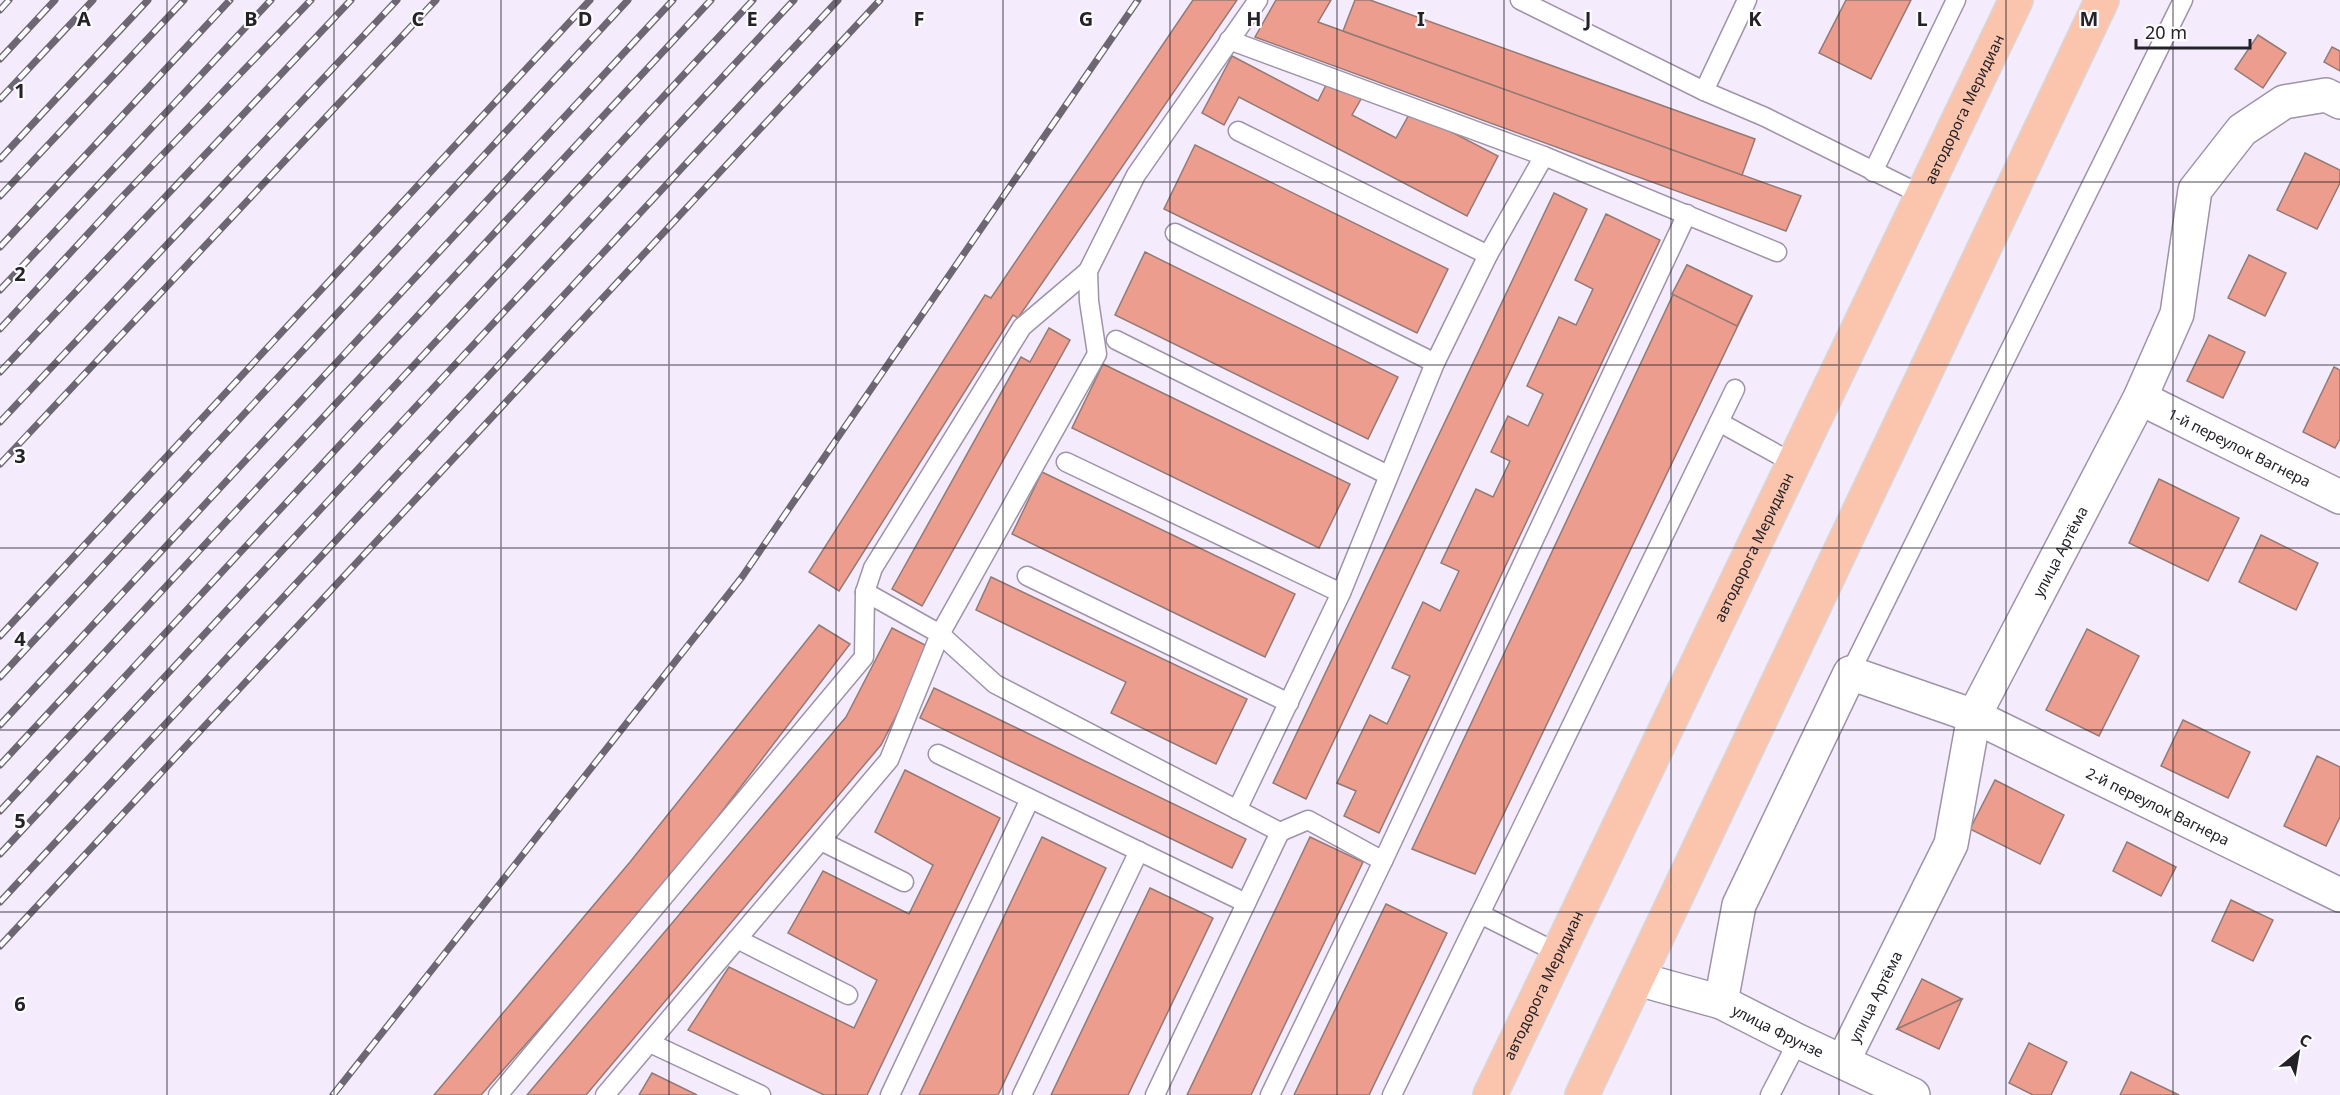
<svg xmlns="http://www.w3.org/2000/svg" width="2340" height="1095" font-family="'Noto Sans',sans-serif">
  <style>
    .building { fill: #ed9d8e; stroke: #937a75; stroke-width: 1.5 }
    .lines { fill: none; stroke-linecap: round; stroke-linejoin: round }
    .service-casing { stroke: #9e93a8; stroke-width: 21 }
    .minor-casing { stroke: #9e93a8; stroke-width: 36 }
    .primary-casing { stroke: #d8d7d8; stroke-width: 36 }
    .service { stroke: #fff; stroke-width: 18 }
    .minor { stroke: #fff; stroke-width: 33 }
    .primary { stroke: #fac4ad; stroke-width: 33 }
    .rail-casing { stroke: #6d6773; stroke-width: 7 }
    .rail { stroke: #fcfcfc; stroke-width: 4.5; stroke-dasharray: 14; stroke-linecap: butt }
    .grid { fill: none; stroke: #252129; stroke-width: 1.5; stroke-opacity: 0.55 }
    .labels { text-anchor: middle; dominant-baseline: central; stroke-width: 4.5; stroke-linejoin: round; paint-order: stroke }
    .street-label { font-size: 15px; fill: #252129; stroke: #fcfcfc }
    .grid-label { font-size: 20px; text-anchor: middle; font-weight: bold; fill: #252129; stroke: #fcfcfc; stroke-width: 4.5; stroke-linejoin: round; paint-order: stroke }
  </style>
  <rect width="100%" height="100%" fill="#f4ebfd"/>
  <!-- building -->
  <g class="building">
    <path d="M1193 0H1237L1018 318 1013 315 839 591 809 572 985 295 991 298Z"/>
    <path d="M1276 0H1331L1318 22 1801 196 1786 231 1255 37Z"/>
    <path d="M1355 0H1370L1755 139 1742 175 1343 31Z"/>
    <path d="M1846 0H1911L1871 79 1819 53Z"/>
    <path d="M2258 35 2286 53 2263 88 2235 69Z"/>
    <path d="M2332 47 2340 51V71L2324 62Z"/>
    <path d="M1232 56 1318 101 1328 81 1361 99 1352 115 1396 138 1411 111 1498 156 1467 216 1239 97 1224 125 1202 113Z"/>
    <path d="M1195 145 1448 269 1417 333 1164 209Z"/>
    <path d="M2305 153 2340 170V183L2317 229 2277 210Z"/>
    <path d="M1554 193 1587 209 1306 799 1273 783Z"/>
    <path d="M1606 214 1660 240 1379 833 1344 816 1356 791 1337 783 1370 715 1387 724 1410 676 1392 668 1423 602 1440 611 1459 571 1441 563 1476 489 1493 497 1510 461 1491 452 1508 416 1528 426 1543 394 1527 386 1559 317 1576 325 1593 289 1575 280Z"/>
    <path d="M1145 252 1398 377 1368 439 1115 315Z"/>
    <path d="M2249 255 2286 273 2265 316 2228 298Z"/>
    <path d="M1687 265 1752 296 1475 874 1412 849Z"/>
    <path d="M1687 265 1752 296 1737 326 1672 294Z"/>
    <path d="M1049 328 1070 340 922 606 892 589 1021 357 1030 362Z"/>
    <path d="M2209 335 2245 352 2223 398 2187 381Z"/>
    <path d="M1103 364 1350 484 1319 548 1072 428Z"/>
    <path d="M2334 367 2340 370V439L2335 448 2303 432Z"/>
    <path d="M1042 472 1295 594 1265 657 1012 534Z"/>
    <path d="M2159 479 2239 518 2208 581 2129 543Z"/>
    <path d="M2261 535 2318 563 2296 610 2239 582Z"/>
    <path d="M991 577 1247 699 1216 764 1111 713 1126 682 976 610Z"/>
    <path d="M819 625 850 644 661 891 481 1095H434L630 862Z"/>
    <path d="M892 628 931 648 881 745 586 1095H527L846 717Z"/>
    <path d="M2087 629 2139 656 2099 736 2046 710Z"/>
    <path d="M934 688 1246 839 1232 868 920 718Z"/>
    <path d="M2183 720 2250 752 2228 798 2161 766Z"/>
    <path d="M2317 756 2340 767V817L2326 846 2284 826Z"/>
    <path d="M905 770 1000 818 867 1095H824L688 1030 729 967 854 1028 877 980 788 933 823 871 909 914 933 865 875 832Z"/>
    <path d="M1995 780 2064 815 2040 864 1970 829Z"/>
    <path d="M1042 837 1106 868 998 1095H919Z"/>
    <path d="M1310 837 1363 862 1251 1095H1187Z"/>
    <path d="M2127 842 2176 867 2161 896 2113 871Z"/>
    <path d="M1150 888 1213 918 1128 1095H1051Z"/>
    <path d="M2231 900 2273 920 2253 961 2212 941Z"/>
    <path d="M1386 904 1447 933 1369 1095H1294Z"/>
    <path d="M1922 979 1962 999 1897 1029Z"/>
    <path d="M1962 999 1939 1049 1897 1029Z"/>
    <path d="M2029 1043 2067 1062 2051 1095H2033L2009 1083Z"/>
    <path d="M2131 1072 2179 1095H2120Z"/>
    <path d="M652 1073 697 1095H639Z"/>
  </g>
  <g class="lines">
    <defs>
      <g id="service">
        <path d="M1520 0 1704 91 1765 117 1922 195"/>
        <path d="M1229 40 1544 156 1777 252"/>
        <path d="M1704 91 1747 0"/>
        <path d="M1238 131 1488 255"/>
        <path d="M1873 172 1956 0"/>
        <path d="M1175 233 1435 363"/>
        <path d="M1116 340 1388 475"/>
        <path d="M1719 422 1793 463"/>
        <path d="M1066 462 1341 593"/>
        <path d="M1027 576 1289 703"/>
        <path d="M865 592 940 634 995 684 1280 832 1155 1095"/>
        <path d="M1850 673 2183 0"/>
        <path d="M938 754 1246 903"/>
        <path d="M1237 810 1341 593 1435 363 1488 255 1544 156"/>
        <path d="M1280 832 1308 820 1383 861"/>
        <path d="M821 841 904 882"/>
        <path d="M1480 914 1558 953"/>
        <path d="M737 939 848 995"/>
        <path d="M650 1043 761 1095"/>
        <path d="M498 1095 864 657 865 592 873 568 1022 327 1088 271"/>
        <path d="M605 1095 889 760 940 634 1097 354 1089 301 1088 271 1136 175 1258 0"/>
        <path d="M890 1095 1030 799"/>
        <path d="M1022 1095 1139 851"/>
        <path d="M1270 1095 1383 861 1687 214"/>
        <path d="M1392 1095 1735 389"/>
        <path d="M1770 1095 1798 1041"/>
      </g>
      <g id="minor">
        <path id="s1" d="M2140 398 2340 497"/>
        <path id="s2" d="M1638 979 1721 1002 1798 1041 1913 1095"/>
        <path id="s3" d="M1721 1002 1739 905 1850 673 1974 716 2340 895"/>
        <path id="s4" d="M1843 1061 1951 844 1974 716 2140 398 2177 314 2195 190 2242 130 2284 102 2326 95 2340 102"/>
      </g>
      <g id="primary">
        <path id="s5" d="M1490 1095 2016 0"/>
        <path d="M1582 1095 2102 0"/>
      </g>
    </defs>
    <!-- service casing -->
    <use href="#service" class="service-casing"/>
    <!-- minor casing -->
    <use href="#minor" class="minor-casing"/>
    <!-- primary casing -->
    <use href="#primary" class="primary-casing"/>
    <!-- service -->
    <use href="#service" class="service"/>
    <!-- minor -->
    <use href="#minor" class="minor"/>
    <!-- primary -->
    <use href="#primary" class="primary"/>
    <defs>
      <g id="rail">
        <path d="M0 10 9 0"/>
        <path d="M0 59 55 0"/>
        <path d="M0 99 93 0"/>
        <path d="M0 159 148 0"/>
        <path d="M0 196 184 0"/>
        <path d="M0 247 230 0"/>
        <path d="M0 290 271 0"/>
        <path d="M0 329 120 199 311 0"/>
        <path d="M0 372 351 0"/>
        <path d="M0 422 397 0"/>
        <path d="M0 464 436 0"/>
        <path d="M0 636 590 0"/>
        <path d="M0 677 628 0"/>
        <path d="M0 725 673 0"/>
        <path d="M0 765 711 0"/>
        <path d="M0 811 753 0"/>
        <path d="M0 854 794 0"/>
        <path d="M0 902 838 0"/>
        <path d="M0 946 880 0"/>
        <path d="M333 1095 742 577 1138 0"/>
      </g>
    </defs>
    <!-- rail casing -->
    <use href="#rail" class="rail-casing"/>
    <!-- rail -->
    <use href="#rail" class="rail"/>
  </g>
  <!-- grid -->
  <path class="grid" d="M167 0V1095M334 0V1095M501 0V1095M669 0V1095M836 0V1095M1003 0V1095M1170 0V1095M1337 0V1095M1504 0V1095M1671 0V1095M1839 0V1095M2006 0V1095M2173 0V1095M0 182H2340M0 365H2340M0 548H2340M0 730H2340M0 912H2340"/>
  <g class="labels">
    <!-- street labels -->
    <g class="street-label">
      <text stroke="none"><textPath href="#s5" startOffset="1094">автодорога Меридиан</textPath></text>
      <text stroke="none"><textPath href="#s1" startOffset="111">1-й переулок Вагнера</textPath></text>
      <text stroke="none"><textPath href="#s5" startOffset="608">автодорога Меридиан</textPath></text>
      <text stroke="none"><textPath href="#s4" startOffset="558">улица Артёма</textPath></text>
      <text stroke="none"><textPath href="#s3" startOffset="692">2-й переулок Вагнера</textPath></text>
      <text stroke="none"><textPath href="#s5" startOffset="122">автодорога Меридиан</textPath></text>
      <text stroke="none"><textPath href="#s4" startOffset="72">улица Артёма</textPath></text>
      <text stroke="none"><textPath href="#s2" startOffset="150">улица Фрунзе</textPath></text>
    </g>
  </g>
  <g class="grid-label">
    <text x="84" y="26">A</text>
    <text x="251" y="26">B</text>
    <text x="418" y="26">C</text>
    <text x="585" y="26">D</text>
    <text x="752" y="26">E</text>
    <text x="919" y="26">F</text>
    <text x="1086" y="26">G</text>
    <text x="1254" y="26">H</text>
    <text x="1421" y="26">I</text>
    <text x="1588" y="26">J</text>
    <text x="1755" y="26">K</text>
    <text x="1922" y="26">L</text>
    <text x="2089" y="26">M</text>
    <text x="20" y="98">1</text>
    <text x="20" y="281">2</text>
    <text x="20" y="463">3</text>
    <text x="20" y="646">4</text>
    <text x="20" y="828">5</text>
    <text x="20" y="1011">6</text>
  </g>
  <!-- north arrow -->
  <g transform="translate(2298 1053) rotate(30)" stroke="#fcfcfc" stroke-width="4.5" paint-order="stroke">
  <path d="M0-4.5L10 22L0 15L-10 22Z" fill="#252129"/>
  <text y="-9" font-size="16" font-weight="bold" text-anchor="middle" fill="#252129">С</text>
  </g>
  <!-- scale -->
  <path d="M2136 39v9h114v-9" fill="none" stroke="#252129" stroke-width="3"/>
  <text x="2145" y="39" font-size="18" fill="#252129" stroke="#fcfcfc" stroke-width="4.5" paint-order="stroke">20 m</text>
</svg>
